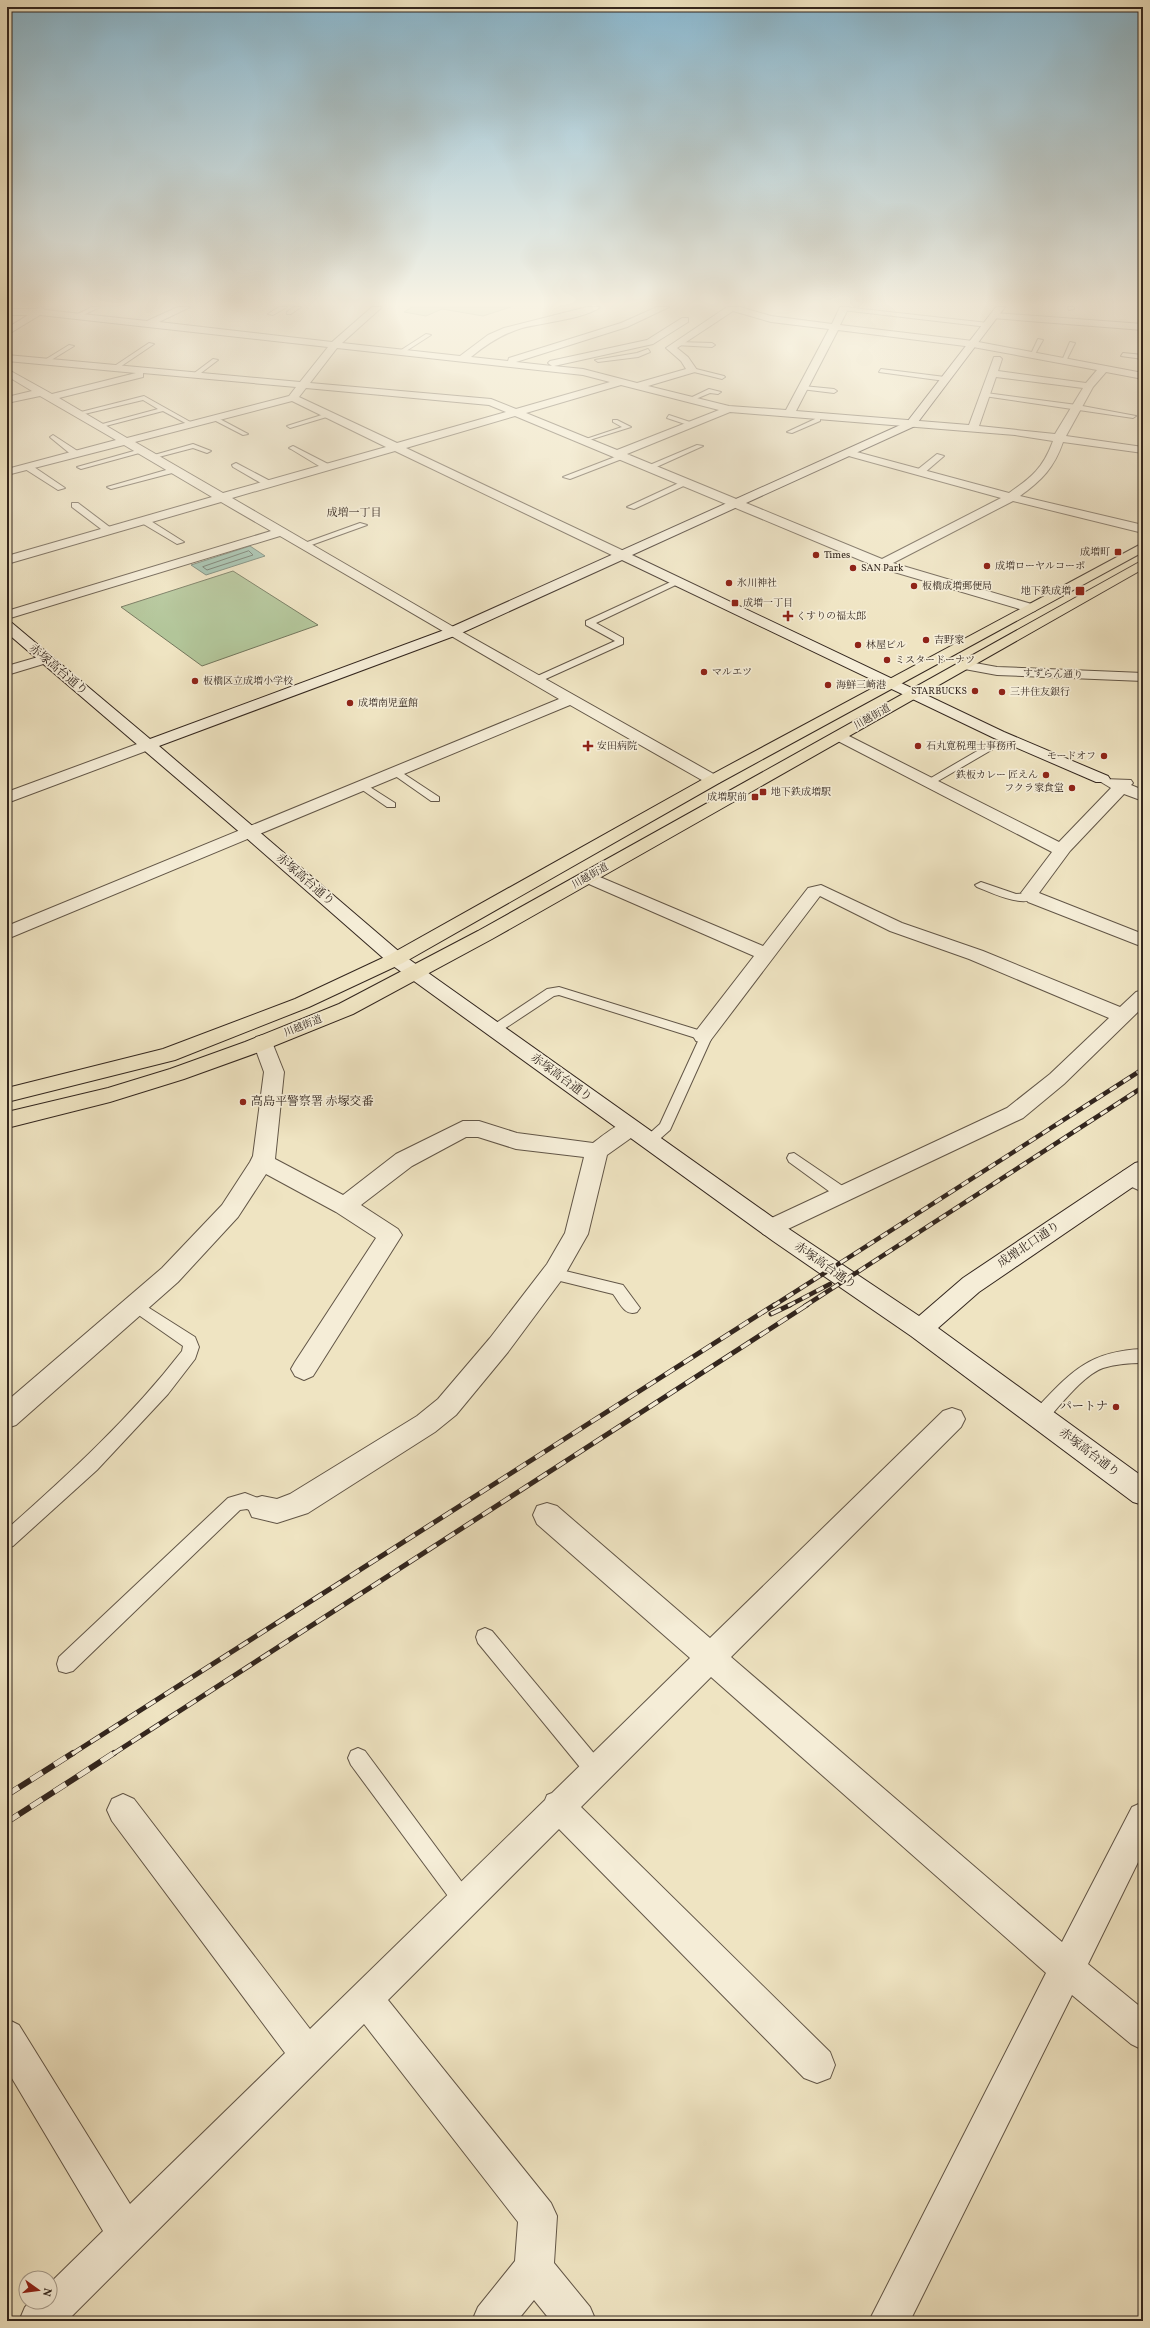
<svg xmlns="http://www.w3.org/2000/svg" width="1150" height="2328" font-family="Vollkorn,'Noto Serif JP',serif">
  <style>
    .green { fill: #b2c599; stroke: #72765c }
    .water { fill: #9bbfad; stroke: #718274 }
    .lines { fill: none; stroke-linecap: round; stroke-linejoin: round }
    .shore { stroke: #677266; stroke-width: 1 }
    .lane-casing { stroke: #625647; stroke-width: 2 }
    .street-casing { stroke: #625647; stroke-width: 2 }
    .secondary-casing { stroke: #33261e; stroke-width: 2 }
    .highway-casing { stroke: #33261e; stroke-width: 2 }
    .lane { fill: #f5edd7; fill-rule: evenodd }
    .street { fill: #f5edd7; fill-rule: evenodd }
    .secondary { fill: #f5edd7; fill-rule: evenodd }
    .highway { fill: #efe4c2; fill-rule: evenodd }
    .rail-far2-casing { stroke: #33261e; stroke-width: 4.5 }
    .rail-far1-casing { stroke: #33261e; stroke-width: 5 }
    .rail-casing { stroke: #33261e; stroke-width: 6 }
    .rail-far2 { stroke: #f5edd7; stroke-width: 3; stroke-dasharray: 8; stroke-linecap: butt }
    .rail-far1 { stroke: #f5edd7; stroke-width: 3.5; stroke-dasharray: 11; stroke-linecap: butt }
    .rail { stroke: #f5edd7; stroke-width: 5; stroke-dasharray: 14; stroke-linecap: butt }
    .poi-dot { fill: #8f2418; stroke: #f5edd7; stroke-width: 1.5 }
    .labels { text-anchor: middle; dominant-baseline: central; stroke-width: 3.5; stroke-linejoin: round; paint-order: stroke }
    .far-poi-label { font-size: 10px; fill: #33261e; stroke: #f5edd7; text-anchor: start }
    .far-street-label { font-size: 10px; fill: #33261e; stroke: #f5edd7 }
    .far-neighbourhood-label { font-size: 11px; fill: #33261e; stroke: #f5edd7 }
    .street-label { font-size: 12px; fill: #33261e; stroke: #f5edd7 }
    .poi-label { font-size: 12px; fill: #33261e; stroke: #f5edd7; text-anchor: start }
  </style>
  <rect width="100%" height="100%" fill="#efe4c2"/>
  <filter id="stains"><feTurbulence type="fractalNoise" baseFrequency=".005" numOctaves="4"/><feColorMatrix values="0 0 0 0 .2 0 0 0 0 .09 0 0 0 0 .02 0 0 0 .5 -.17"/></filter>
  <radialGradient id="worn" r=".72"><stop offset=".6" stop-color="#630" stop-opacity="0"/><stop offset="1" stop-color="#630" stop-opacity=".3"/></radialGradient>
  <!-- green -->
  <g class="green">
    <path d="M412 307H511L483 316 442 309 426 316 404 312Z"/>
    <path d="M233 571 318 625 202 666 121 607Z"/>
  </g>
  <!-- water -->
  <path class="water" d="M250 546 265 556 206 575 191 565Z"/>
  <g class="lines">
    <!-- shore -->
    <path class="shore" d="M249 551 253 555 207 570 203 567Z"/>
    <defs>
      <g id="lane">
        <path d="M92 307H100L79 317 74 316Z"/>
        <path d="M279 307H287L273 315 268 314Z"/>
        <path d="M294 307H301L291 314H287V312Z"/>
        <path d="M844 307 988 323 991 325 988 327 842 310Z"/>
        <path d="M1068 307H1074V309L1069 310Z"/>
        <path d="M426 334 431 335 403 353 398 352Z"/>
        <path d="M1038 339 1043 340 1034 356H1030Z"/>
        <path d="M677 342 712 343 715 345 712 347 675 345Z"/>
        <path d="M1070 342 1075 343 1065 363H1061Z"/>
        <path d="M149 343 154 344 117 369H113V367Z"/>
        <path d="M69 345 74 346 48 362 43 361Z"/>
        <path d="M648 349 650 352 638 357 598 362 595 360 637 353Z"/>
        <path d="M1123 353 1143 355V359L1121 356Z"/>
        <path d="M213 359 218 360 197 376H193V374Z"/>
        <path d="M692 368 724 376 725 377 722 379 690 371Z"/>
        <path d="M881 369 945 377 948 379 945 381 879 372Z"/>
        <path d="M803 386 834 389 837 391 834 393 801 389Z"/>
        <path d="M709 389 721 392 718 394 710 393 691 401 688 399Z"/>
        <path d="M986 393 1077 405 1136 416 1133 418 984 396Z"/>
        <path d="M144 396 194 424 189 425 163 411 98 428 95 426 158 409 143 400 76 416 73 414Z"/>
        <path d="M328 413 330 416 290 428 287 426Z"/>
        <path d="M669 415 693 423 694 424 691 426 667 418Z"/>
        <path d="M816 416H820V421L792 433 787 432 815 419Z"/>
        <path d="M212 417H216L248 434 243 435 212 419Z"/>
        <path d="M613 420H617L631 427 583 442V440L622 427 613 422Z"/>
        <path d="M53 435 79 452V456H73L51 438 50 437Z"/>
        <path d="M193 444 211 451 207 453 193 448 151 459 147 457Z"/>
        <path d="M697 445 703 446 652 469 645 467Z"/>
        <path d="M293 446 330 465 331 467 324 469 291 449 289 448Z"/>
        <path d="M141 449 143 450V452L81 469 77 467Z"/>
        <path d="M937 454 944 456 923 474H917V470Z"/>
        <path d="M620 455 627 457 570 479 563 477Z"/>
        <path d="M236 463 272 482 273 484 266 486 233 467 232 465Z"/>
        <path d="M28 465H31L65 488 58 490 25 469 24 467Z"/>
        <path d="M173 468 177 470 176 472 111 489 107 487Z"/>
        <path d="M683 481 690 483 634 509 627 507Z"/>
        <path d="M72 503H78L111 528V532H105L72 507Z"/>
        <path d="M140 518H146L184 542 177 544 140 522Z"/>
        <path d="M360 523 367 525 306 547 299 545Z"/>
        <path d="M675 580 682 582 596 623 623 638V644L539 682H533V678L615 641 586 625V621Z"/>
        <path d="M996 740 1000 741V745L933 784H925L924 782Z"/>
        <path d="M395 768 439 797V801H431L391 773 390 771Z"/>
        <path d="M362 782 395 803V807H387L358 787 357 785Z"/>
        <path d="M981 882 1016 894 1031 893 1037 896C1026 910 990 892 977 887L975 885Z"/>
        <path d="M559 987 711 1034 712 1037 670 1130 653 1145H643L641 1141 660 1124 699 1039 559 995 554 996 498 1033H490L488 1030 490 1027 547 989Z"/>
        <path d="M794 1153 847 1189 849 1193 847 1197H837L789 1162 787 1158 789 1154Z"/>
        <path d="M553 1268 623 1285 640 1308 637 1312C625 1317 620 1303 613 1294L548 1278 545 1274 548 1270Z"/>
        <path d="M135 1299 195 1337 199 1347 195 1359 168 1394 97 1470 13 1546 7 1548V1529C71 1472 129 1419 182 1351L183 1346 130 1309 127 1305 130 1301Z"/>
        <path d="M1143 1349V1363C1130 1363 1116 1364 1103 1368 1083 1375 1060 1406 1045 1422L1039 1424 1033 1422 1031 1417 1033 1412C1069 1374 1087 1351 1143 1349Z"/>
        <path d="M245 1493 268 1502 271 1508 268 1514 262 1516 247 1509 240 1510 73 1671 66 1673 59 1671 57 1664 59 1657 228 1498Z"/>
        <path d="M485 1628 492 1631 602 1763 605 1770 602 1777 595 1780 588 1777 478 1643 476 1637 478 1631Z"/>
        <path d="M358 1748 365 1751 470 1893 474 1900 470 1907 463 1911 456 1907 351 1765 348 1758 351 1751Z"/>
      </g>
      <g id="street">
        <path d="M41 307 45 310 147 321 178 307H190L159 322 332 342 372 307H382L342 343 460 356 488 335 504 328 587 307H600C588 318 541 323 522 328 502 334 487 344 471 357L508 361 509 358 621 323 657 307H669L627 327 516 362 552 366 548 363 550 361 647 340 682 318H688V322L653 344 554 366 583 369 637 383 686 369 681 361 666 348 727 307H740L771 316 832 324 840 307H849L840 325 973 341 1143 373V379L1106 372 1093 387 1066 436 1143 447V453L1063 442C1054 468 1042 480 1020 496L1143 525V533L1013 501 893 563 1035 605 1037 608 1035 611 1030 612 877 567 515 416 406 448 626 552 628 555 626 558H618L395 451 232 498 457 629 719 777 721 780 719 783H707L570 705 7 939V926L559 699 280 536 7 619V611L271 531 221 502 7 564V556L212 497 124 445 7 475V469L116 440 40 396 7 403V397L32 391 7 376V369L52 394 136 373 7 361V355L300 382 328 347 40 315 7 335V328L28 315H7V309H36ZM733 311 771 322 829 329 786 410 729 406 648 386 695 372 697 370 688 357 677 348ZM838 330 973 347 1097 370 1086 383 998 371 1002 359 1000 357H994L969 425 796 411ZM337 348 583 375 610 382 516 409 491 399 310 383ZM143 373 296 387 289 396 127 438 59 398 143 377ZM996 377 1083 388 1055 434 979 426ZM621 385 719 410 617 450 526 413ZM306 388 489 405 506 412 397 443 299 397ZM292 401 386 447 223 493 135 442ZM730 412 1015 435 1053 441C1043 468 1032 477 1009 493L853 451H845L843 453 845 455 1001 498 882 559 627 454Z"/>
        <path d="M995 313 1143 324V330L992 318 990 316Z"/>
        <path d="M45 655 50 656 52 659 50 662 7 675V666Z"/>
        <path d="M964 661 997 667 1143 673V681L997 675 959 668 957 665Z"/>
        <path d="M839 731 1059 842 1111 788 1101 782 1103 779 1131 780 1133 783 1131 785 1143 790V801L1124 794 1070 851 1039 893 1143 934V947L1028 902 1021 893 1052 852 834 739 831 736 834 733Z"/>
        <path d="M148 740 154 742 156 745 154 748 7 803V792Z"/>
        <path d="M588 872 763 946 808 888 821 885 902 923 983 951 1120 1007 1136 992 1143 990V1007L1064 1084 1023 1118 771 1237 763 1234 760 1228 763 1222 1007 1108 1050 1074 1109 1018 969 959 890 931 820 896 710 1041 703 1043 696 1041 693 1036 696 1031 754 956 582 881 579 877 582 873Z"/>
        <path d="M263 1035 270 1037 284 1072 275 1159 343 1195 396 1154 463 1121H479L517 1133 593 1143C606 1134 621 1118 638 1123L641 1128 638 1133 607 1155 588 1234 563 1278 508 1352 456 1415 435 1432 308 1513 277 1523 252 1517 248 1508 252 1499 262 1496 277 1499 290 1494 417 1416 438 1399 490 1338 547 1264 565 1233 584 1157 516 1149 478 1137H466L412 1166 361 1205 398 1229 402 1235 313 1376 304 1380 295 1376 291 1369 295 1362 376 1238 336 1212 266 1174 238 1217 178 1282 16 1425 7 1428V1401L162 1268 222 1205 250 1162 253 1156 264 1072 253 1042 256 1037Z"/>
        <path d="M1131 1169 1143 1174V1192L1123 1183 1120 1177 1123 1171Z"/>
        <path d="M952 1408 961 1411 965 1419 961 1427 731 1657 1062 1942 1132 1807 1143 1802V1852L1088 1964 1143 2009V2050L1131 2044 1072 1995 910 2321H869L1046 1973 711 1677 581 1807 830 2052 835 2065 830 2078 817 2083 804 2078 559 1829 388 2000 551 2203 557 2216 554 2263 590 2307 596 2321H551L534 2300 517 2321H472L478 2307 515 2261 518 2222 364 2024 67 2321H19L25 2307 30 2302H50V2283L103 2231 7 2070V2019L19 2025 130 2204 285 2053 112 1821 107 1810 112 1799 123 1794 134 1799 310 2029 545 1800 547 1795 552 1793 690 1658 537 1524 533 1515 537 1506 547 1503 557 1506 710 1638 943 1411Z"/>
      </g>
      <path id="secondary" d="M996 307H1005L915 426 632 555 1004 732 1108 776 1110 779 1108 782H1096L994 738 622 560 457 635 159 746 403 955 789 1229 919 1316 963 1278 1135 1163 1143 1161V1180L979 1292 938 1328 1143 1477V1505L1133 1502 911 1336 773 1241 389 963 243 835 7 633V622L12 623 150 739 447 629 907 422Z"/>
      <g id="highway">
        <path d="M1143 543V552L719 783 403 963 309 1007 175 1060 7 1102V1088L163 1049 295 999 389 955 707 777Z"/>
        <path d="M1143 560V569L492 939 353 1014 259 1052 184 1079 110 1102 7 1128V1112L108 1088 170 1069 245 1042 339 1004 478 931Z"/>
      </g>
    </defs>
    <!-- lane casing -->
    <use href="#lane" class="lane-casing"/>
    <!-- street casing -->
    <use href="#street" class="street-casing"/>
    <!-- secondary casing -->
    <use href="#secondary" class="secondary-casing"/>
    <!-- highway casing -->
    <use href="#highway" class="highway-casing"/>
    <!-- lane -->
    <use href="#lane" class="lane"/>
    <!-- street -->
    <use href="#street" class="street"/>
    <!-- secondary -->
    <use href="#secondary" class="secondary"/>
    <!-- highway -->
    <use href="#highway" class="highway"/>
    <defs>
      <g id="rail-far2">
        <path d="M773 1306 1143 1069"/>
        <path d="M788 1306 830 1284"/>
        <path d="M805 1306 1143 1087"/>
      </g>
      <g id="rail-far1">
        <path d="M771 1314 790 1305"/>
        <path d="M72 1754 774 1305"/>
        <path d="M113 1754 807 1305"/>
      </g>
      <g id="rail">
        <path d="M7 1795 73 1753"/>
        <path d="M7 1822 114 1753"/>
      </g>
    </defs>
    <!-- rail-far2 casing -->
    <use href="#rail-far2" class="rail-far2-casing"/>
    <!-- rail-far1 casing -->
    <use href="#rail-far1" class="rail-far1-casing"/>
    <!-- rail casing -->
    <use href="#rail" class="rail-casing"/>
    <!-- rail-far2 -->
    <use href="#rail-far2" class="rail-far2"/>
    <!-- rail-far1 -->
    <use href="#rail-far1" class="rail-far1"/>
    <!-- rail -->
    <use href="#rail" class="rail"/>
  </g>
  <!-- sky -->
  <linearGradient id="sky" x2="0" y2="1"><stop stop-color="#89b8d0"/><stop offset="0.48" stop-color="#f8f3e4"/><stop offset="1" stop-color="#f8f3e4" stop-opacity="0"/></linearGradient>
  <rect width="1150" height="633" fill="url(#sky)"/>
  <!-- markers -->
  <g class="poi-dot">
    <rect x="1114" y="548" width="8" height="8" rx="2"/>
    <circle cx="816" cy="555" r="4"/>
    <circle cx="987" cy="566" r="4"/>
    <circle cx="853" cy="568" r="4"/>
    <circle cx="729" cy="583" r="4"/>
    <circle cx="914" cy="586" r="4"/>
    <rect x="1075" y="586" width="10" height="10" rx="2"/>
    <rect x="731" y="599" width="8" height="8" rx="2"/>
    <path d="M786 610h4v4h4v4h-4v4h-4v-4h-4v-4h4z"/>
    <circle cx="926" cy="640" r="4"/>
    <circle cx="858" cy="645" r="4"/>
    <circle cx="887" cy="660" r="4"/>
    <circle cx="704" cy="672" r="4"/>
    <circle cx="195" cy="681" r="4"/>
    <circle cx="828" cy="685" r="4"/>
    <circle cx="975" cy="691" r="4"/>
    <circle cx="1002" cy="692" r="4"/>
    <circle cx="350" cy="703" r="4"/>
    <path d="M586 740h4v4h4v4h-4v4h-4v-4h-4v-4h4z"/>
    <circle cx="918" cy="746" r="4"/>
    <circle cx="1104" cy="756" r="4"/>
    <circle cx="1046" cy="775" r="4"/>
    <circle cx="1072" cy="788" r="4"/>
    <rect x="759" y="788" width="8" height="8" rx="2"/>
    <rect x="751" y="793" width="8" height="8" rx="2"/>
    <circle cx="243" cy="1102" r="4"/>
    <circle cx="1116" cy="1407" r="4"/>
  </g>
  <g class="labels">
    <!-- far-poi labels -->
    <g class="far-poi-label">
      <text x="1110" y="552" text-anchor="end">成増町</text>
      <text x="824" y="555">Times</text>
      <text x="995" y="566">成増ローヤルコーポ</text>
      <text x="861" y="568">SAN Park</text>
      <text x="737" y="583">氷川神社</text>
      <text x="922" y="586">板橋成増郵便局</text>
      <text x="1071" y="591" text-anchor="end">地下鉄成増</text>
      <text x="743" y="603">成増一丁目</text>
      <text x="796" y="616">くすりの福太郎</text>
      <text x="934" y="640">吉野家</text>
      <text x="866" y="645">林屋ビル</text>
      <text x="895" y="660">ミスタードーナツ</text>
      <text x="712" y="672">マルエツ</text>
      <text x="203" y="681">板橋区立成増小学校</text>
      <text x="836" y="685">海鮮三崎港</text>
      <text x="967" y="691" text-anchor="end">STARBUCKS</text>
      <text x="1010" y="692">三井住友銀行</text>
      <text x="358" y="703">成増南児童館</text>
      <text x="597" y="746">安田病院</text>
      <text x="926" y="746">石丸寛税理士事務所</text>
      <text x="1096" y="756" text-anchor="end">モードオフ</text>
      <text x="1038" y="775" text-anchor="end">鉄板カレー 匠えん</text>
      <text x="1064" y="788" text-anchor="end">フクラ家食堂</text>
      <text x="771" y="792">地下鉄成増駅</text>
      <text x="747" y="797" text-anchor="end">成増駅前</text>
    </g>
    <!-- far-street labels -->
    <g class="far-street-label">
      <text transform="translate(1053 674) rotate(2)">すずらん通り</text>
      <text transform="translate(872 717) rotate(-30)">川越街道</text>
      <text transform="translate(590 876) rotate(-30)">川越街道</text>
      <text transform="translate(303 1026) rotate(-22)">川越街道</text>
    </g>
    <!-- far-neighbourhood labels -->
    <g class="far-neighbourhood-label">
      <text x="354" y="513">成増一丁目</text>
    </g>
    <!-- street labels -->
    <g class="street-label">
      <text transform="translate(58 670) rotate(40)">赤塚高台通り</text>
      <text transform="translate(305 880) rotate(41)">赤塚高台通り</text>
      <text transform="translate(561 1078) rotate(36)">赤塚高台通り</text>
      <text transform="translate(1029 1245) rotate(-34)">成増北口通り</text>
      <text transform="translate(825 1266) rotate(35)">赤塚高台通り</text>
      <text transform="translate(1089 1453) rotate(37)">赤塚高台通り</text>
    </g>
    <!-- poi labels -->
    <g class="poi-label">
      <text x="251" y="1102">高島平警察署 赤塚交番</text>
      <text x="1108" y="1407" text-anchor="end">パートナ</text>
    </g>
  </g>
  <!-- margin -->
  <rect width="1150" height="2328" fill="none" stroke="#efe4c2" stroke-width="24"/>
  <rect x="8" y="8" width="1134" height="2312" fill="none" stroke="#33261e" stroke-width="2"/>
  <rect x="12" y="12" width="1126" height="2304" fill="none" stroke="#33261e"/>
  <!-- north arrow -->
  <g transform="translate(38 2290) rotate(104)"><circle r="19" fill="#f5edd7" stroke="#a79d8d"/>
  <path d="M0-3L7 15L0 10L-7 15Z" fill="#8f2418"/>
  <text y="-6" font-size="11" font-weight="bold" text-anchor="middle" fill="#33261e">N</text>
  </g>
  <rect width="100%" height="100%" filter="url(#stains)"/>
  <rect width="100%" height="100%" fill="url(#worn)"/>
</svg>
